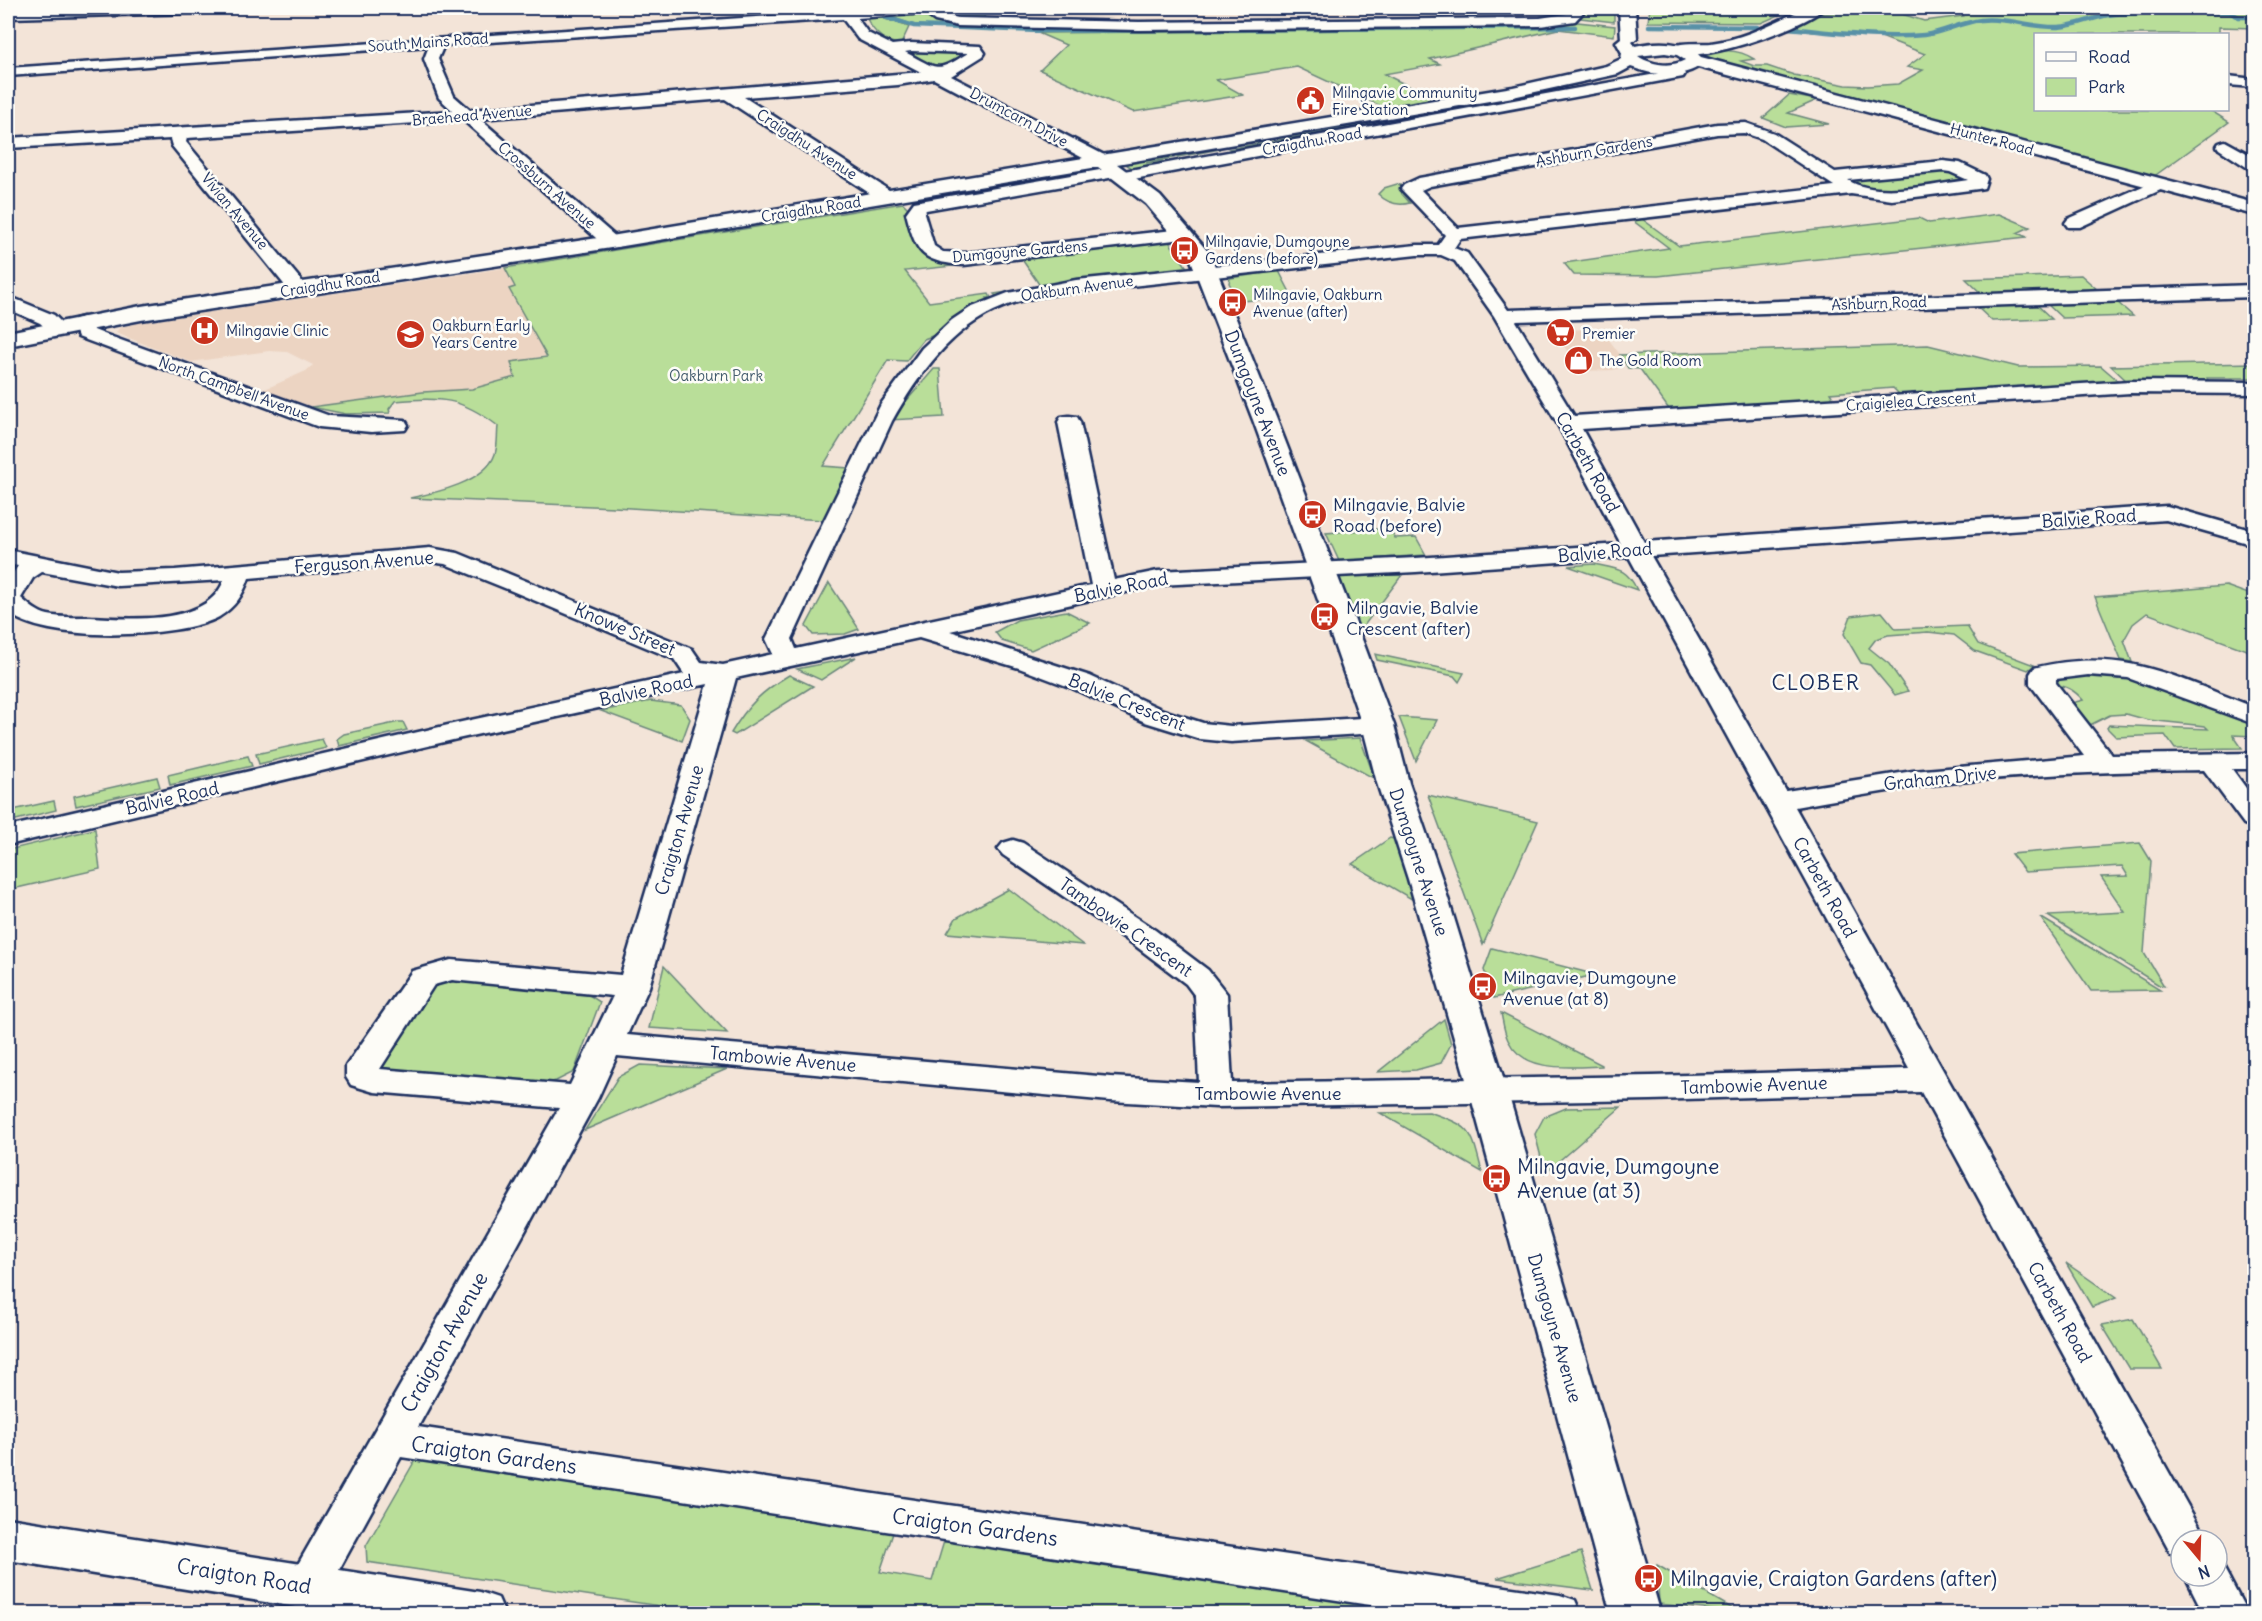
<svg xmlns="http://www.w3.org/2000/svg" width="2262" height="1621" font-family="Delius,sans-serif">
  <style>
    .built { fill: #ecd4c2 }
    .green { fill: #b9de99; stroke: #6a867c; stroke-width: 1.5 }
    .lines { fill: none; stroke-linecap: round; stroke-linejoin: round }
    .stream { stroke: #5891a7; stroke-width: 4.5 }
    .street-casing { stroke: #1b2f5e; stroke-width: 5 }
    .secondary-casing { stroke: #1b2f5e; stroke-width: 5 }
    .street { fill: #fdfcf7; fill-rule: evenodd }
    .secondary { fill: #fdfcf7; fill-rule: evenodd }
    .labels { text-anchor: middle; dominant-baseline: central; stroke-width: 5; stroke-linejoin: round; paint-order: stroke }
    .far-street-label { font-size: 15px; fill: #1b2f5e; stroke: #fdfcf7 }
    .far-poi-label { font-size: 15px; fill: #1b2f5e; stroke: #fdfcf7; text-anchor: start }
    .far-park-label { font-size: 15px; fill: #425b6d; stroke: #fdfcf7 }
    .street-label { font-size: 18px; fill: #1b2f5e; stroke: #fdfcf7 }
    .poi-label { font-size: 18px; fill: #1b2f5e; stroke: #fdfcf7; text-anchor: start }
    .quarter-label { font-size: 21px; letter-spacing: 1.5px; fill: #1b2f5e; stroke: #fdfcf7 }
    .near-poi-label { font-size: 21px; fill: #1b2f5e; stroke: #fdfcf7; text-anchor: start }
    .near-street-label { font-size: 21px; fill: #1b2f5e; stroke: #fdfcf7 }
  </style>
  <rect width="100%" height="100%" fill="#f3e4d8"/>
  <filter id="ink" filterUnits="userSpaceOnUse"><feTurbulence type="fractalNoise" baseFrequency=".0167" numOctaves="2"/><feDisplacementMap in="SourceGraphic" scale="12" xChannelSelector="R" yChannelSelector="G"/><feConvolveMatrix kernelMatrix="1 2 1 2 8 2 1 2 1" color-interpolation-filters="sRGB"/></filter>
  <g filter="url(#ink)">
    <!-- built -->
    <g class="built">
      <path d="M505 268 515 288 510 289 547 356 511 362 515 377 472 389 423 392 311 407 263 390 306 371 313 365 287 352 269 351 191 362 116 333 119 328 138 323Z"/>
      <path d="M1601 329 1627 364 1613 370 1581 371 1555 333 1559 330Z"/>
    </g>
    <!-- green -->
    <g class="green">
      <path d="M939 8H983L985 20C970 19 948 22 939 8Z"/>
      <path d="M1585 8H1614V22L1581 18Z"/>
      <path d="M1650 8H1795L1761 23 1648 22Z"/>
      <path d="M1883 8 1924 21 1963 16 1946 8H2254V28L2219 27V34H2036V110H2210L2229 122 2153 177 1718 61 1702 54C1721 50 1737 48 1754 59L1741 61 1754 66H1767L1794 75 1846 85 1867 86 1898 84 1923 70 1907 67 1925 54 1876 35 1813 32 1787 28 1819 14Z"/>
      <path d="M913 14 958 24 1568 21 1615 26 1614 36 1558 29 1430 59 1440 64 1384 74 1433 98 1385 108 1297 67 1216 80 1243 95 1133 112 1040 70 1066 45 1038 33 1505 29 1028 30 917 26 885 15Z"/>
      <path d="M876 16 909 27 901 44C885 43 874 33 867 19Z"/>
      <path d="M914 49 971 53C940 75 936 69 904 53Z"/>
      <path d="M1523 95 1530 98 1235 153 1229 149Z"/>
      <path d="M1789 95 1817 100 1788 113 1829 124 1786 127 1763 118Z"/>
      <path d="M1220 149 1146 163 1162 161 1168 165 1135 170 1127 165C1139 154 1202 151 1220 149Z"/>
      <path d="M1949 168 1974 181C1938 186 1885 202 1854 182L1857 177Z"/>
      <path d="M1397 184 1403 186 1402 194 1410 203C1398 206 1387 203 1378 194L1384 188Z"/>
      <path d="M903 203 908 208 906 210C910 223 913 240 921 251 931 265 965 261 981 263L905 271 929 302 989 294 991 298H987L989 301 958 317 935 335 924 339 906 361 888 360 823 466 849 468 823 520 614 507 410 498C435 493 486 482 495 454 498 445 497 434 498 426 460 397 441 397 395 401L389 409 390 413 346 414 311 407 423 392 472 389 515 377 511 362 547 357 509 289 515 287 505 268Z"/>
      <path d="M1999 214 2030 227 2017 233 2027 237 1658 276 1574 275 1564 263 1669 248 1632 220 1642 219 1679 246 1919 218 1929 223Z"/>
      <path d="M1168 240 1188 269 998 298 994 294 1041 287 1021 258 1108 249 1116 245Z"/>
      <path d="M1279 271 1293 298 1239 301 1229 283 1230 278Z"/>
      <path d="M2081 275 2098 290 1982 294 1966 279Z"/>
      <path d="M2117 302 2133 316 2062 318 2047 304Z"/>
      <path d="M2037 305 2052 319 1992 321 1977 307Z"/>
      <path d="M1928 345 2018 367 2101 366 2122 384 1903 398 1893 388 1830 393 1836 402 1671 412 1640 369 1628 368 1620 355Z"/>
      <path d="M2254 363V378H2207L2209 382 2130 384 2111 366Z"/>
      <path d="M934 369H940L944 417 890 420Z"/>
      <path d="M1390 528 1395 538 1416 537 1426 555 1339 561 1326 533Z"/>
      <path d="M1594 564C1617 569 1627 568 1637 590L1568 566Z"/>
      <path d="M1402 575 1357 635 1336 576Z"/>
      <path d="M829 583 859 629 845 634 813 635 806 626Z"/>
      <path d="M2226 586 2254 596V653L2147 613 2133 624 2124 640 2132 662 2121 660 2095 597Z"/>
      <path d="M1066 611 1090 623 1031 650 1002 641 995 632 1017 620Z"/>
      <path d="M1882 612 1896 629 1967 626 1978 644 2034 665 2028 670 1975 651 1954 635 1928 632 1888 635 1876 639 1869 648 1889 664 1908 691 1895 695 1870 665 1861 663 1844 634 1851 616Z"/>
      <path d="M1375 654 1464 673 1459 682 1454 676 1377 660Z"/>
      <path d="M856 657 821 680 797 669Z"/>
      <path d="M2125 673 2254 721V736L2233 735 2242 748 2175 749 2165 735 2116 737 2107 728 2109 725 2208 729 2205 726 2148 720 2126 714 2110 715 2086 727 2068 704 2083 700C2074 690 2066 685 2053 685V680L2067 674Z"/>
      <path d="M789 675 813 686 735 735 731 733C748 705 761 692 789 675Z"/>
      <path d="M651 701 681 705 690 719 682 741 601 711Z"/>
      <path d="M1399 717 1437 720 1416 761Z"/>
      <path d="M399 722H403L407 730 339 746 337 739 344 734Z"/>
      <path d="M1360 738 1375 779 1306 741Z"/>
      <path d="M322 739 326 748 259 764 256 754Z"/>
      <path d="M248 756 252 766 170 785 168 775Z"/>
      <path d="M157 777 160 787 76 806 74 796Z"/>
      <path d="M1428 795 1538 821 1483 945Z"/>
      <path d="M54 801 56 810 8 822V811Z"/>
      <path d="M95 829 100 869 8 890V850Z"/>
      <path d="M1390 838 1398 840 1415 901 1352 864Z"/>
      <path d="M2140 843 2151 861 2144 953 2164 986 2159 985 2048 916 2125 912 2101 877 2128 876 2122 866 2025 872 2011 854Z"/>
      <path d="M1009 889 1083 945 947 933 956 918Z"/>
      <path d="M2040 917 2160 990 2091 991Z"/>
      <path d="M1492 948 1585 972 1590 976 1494 998 1484 970Z"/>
      <path d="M664 966 727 1033 649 1028Z"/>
      <path d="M447 978 586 993 600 1002 574 1072 556 1081 534 1086 393 1077 383 1068 380 1057 434 983Z"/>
      <path d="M1501 1013 1602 1065V1066C1572 1067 1524 1074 1508 1040 1504 1032 1503 1022 1501 1013Z"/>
      <path d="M1444 1019 1451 1044 1441 1063 1416 1070 1378 1072Z"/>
      <path d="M640 1065 727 1069 585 1130 618 1077Z"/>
      <path d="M1621 1107 1545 1173 1535 1134 1544 1117 1566 1108Z"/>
      <path d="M1429 1112C1472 1127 1471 1128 1482 1172L1380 1113Z"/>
      <path d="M2066 1263 2116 1298 2092 1307Z"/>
      <path d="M2133 1319 2162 1369H2129L2102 1325Z"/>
      <path d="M417 1457 894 1530 880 1572 932 1581 945 1538 1454 1613 713 1614 367 1562 366 1546Z"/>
      <path d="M1581 1552 1593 1590 1497 1578Z"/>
      <path d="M1657 1565 1740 1613 1659 1604Z"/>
    </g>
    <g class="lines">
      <!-- stream -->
      <g class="stream">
        <path d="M832 8 871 10"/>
        <path d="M881 16 914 26 1038 31 1575 27"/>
        <path d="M1649 26 1757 27"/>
        <path d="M1787 28C1832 32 1878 39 1924 35 1943 33 1961 22 1981 20 2007 17 2032 28 2058 27 2078 26 2095 16 2115 14 2153 11 2191 13 2229 12L2239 17H2254"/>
      </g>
      <defs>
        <g id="street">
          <path d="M137 8H235L228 12 8 18V10Z"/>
          <path d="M888 8H934L941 14 958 18 1139 22 1540 18 1566 14 1573 8H1587L1575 21 1540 26 1139 30 958 26 935 21 924 13 857 18 868 33 892 45 911 43 980 46 985 53 983 56 951 76 1108 157 1110 161 1102 166 1096 165 934 79 898 85 744 97 892 192 895 196 892 200H880L725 99 480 119 617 238 620 242 617 246H605L463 120 187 138 186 142 305 285 307 289 305 293H291L172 146 170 139 8 148V138L453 111 439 98 424 59 429 46 8 76V68ZM843 19 858 39 921 72 470 110 454 96 438 59 444 45ZM911 51 968 53C935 74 938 69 905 52Z"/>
          <path d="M1806 8H1824C1807 27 1685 70 1667 50 1675 41 1699 44 1711 43 1747 38 1774 22 1806 8Z"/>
          <path d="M1678 70 1683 71 1685 74 1683 77 1123 181 1115 177 926 210 924 213 934 246 943 252 964 253 1183 229 1189 230 1192 234 1189 238 1183 239 964 265C921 262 916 253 906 213L914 202 920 201 1117 167 1124 171Z"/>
          <path d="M2228 76 2254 79V87L2228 85Z"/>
          <path d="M1746 123 1774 133 1835 172 1943 161 1960 163 1985 175 1987 179 1984 188 1978 189 1892 200 1851 194 1460 239 1454 248 1467 253 1508 310 2254 285V297L1516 321 1574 416 2130 381 2254 382V394L2130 393 1582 429 1644 542 2167 506 2254 531V545L2166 520 1651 556 1786 791 1913 771 2084 756 2030 684V674L2034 668C2124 646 2173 677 2254 707V724L2128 678 2088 675 2056 679V683L2112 755 2254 753V769H2232L2254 799V827L2244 824 2204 770C2107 771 2009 775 1913 787 1873 793 1834 800 1795 807L2207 1540H2181V1556L2171 1553 1921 1092 1651 1100 1216 1107 1110 1101 617 1056 598 1098 418 1427 1560 1595 1575 1600 1581 1614H1429L401 1457 323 1599 308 1605 293 1599 287 1586 293 1573 559 1108 374 1092 351 1085 346 1077V1066L412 971 451 960 621 975 708 684 457 739 8 845V827L457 723 684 674 674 659 512 591 445 564 430 562 249 578C243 595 235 607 219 617 179 639 41 643 8 612V580L18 566 8 564V550L118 572 175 570 430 548 458 553 692 649 701 662 723 665 773 654 766 639 881 404 922 348 952 320 970 308 1008 293 1076 280 1417 245H1438L1445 235 1401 189 1404 185 1419 178 1717 124ZM1744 133 1762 139 1834 186 1458 228 1421 190 1430 186 1717 134ZM1943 171 1950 172 1968 180C1935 184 1877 199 1848 180ZM1417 255H1441L1455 261 1494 316 1557 423 1621 544 1416 558 1158 571 1114 580 1080 422 1077 417 1069 416 1061 417 1058 422 1091 585 796 649 792 639 892 421C918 375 952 327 1003 307 1026 297 1052 295 1076 292ZM1629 557 1909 1069 1651 1076 1232 1083 1227 994 1208 970 1155 930 1023 843 1013 840 1003 843 998 849 1003 855 1133 944 1186 984 1195 996 1199 1082 1110 1077 627 1035 649 987 736 678 919 638 1019 668 1072 688 1145 722 1200 739 1231 742 1378 733 1388 731 1391 725 1388 719 1378 717 1231 726 1203 723 1163 710 1090 676 950 631 1158 585 1416 572ZM42 572 118 586 224 580C208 626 129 619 90 617 77 617 61 618 48 615 38 613 29 605 21 598L33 578ZM452 980 613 996 570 1085 380 1069 434 985Z"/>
          <path d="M2225 141 2254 157V169L2248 168 2219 149 2217 146 2219 143Z"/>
          <path d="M2159 179 2165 180 2167 184 2165 188 2080 227H2068L2065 223 2068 219Z"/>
          <path d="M8 296 54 315 67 328 64 332H50L40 323 8 309Z"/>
          <path d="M83 317 90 319 94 330 104 334 330 416 405 420 408 425 405 430 371 432 319 427 78 337 73 323 76 319Z"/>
          <path d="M2217 1561 2221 1563 2248 1614H2204L2185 1576H2217Z"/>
        </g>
        <g id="secondary">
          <path d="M1619 8H1635L1637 38 1632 42 1635 46C1656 41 1685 40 1701 57L2254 203V215L1698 67C1678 79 1652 75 1631 67L1618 74 1513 97 1117 164 1160 196 1210 254 1277 420 1365 647 1394 725 1409 783 1442 879 1507 1090 1661 1614H1611L1469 1090 1408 879 1377 783 1362 725 1335 647 1253 420 1189 255 1146 204 1098 167 611 248 141 320 8 346V332L141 306 611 236 1513 87 1606 66 1621 59 1622 53 1616 42 1621 38ZM1665 53 1677 55 1685 60C1671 68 1651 65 1638 56Z"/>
          <path d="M8 1518 480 1592 498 1598 505 1614H339L8 1560Z"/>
        </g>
      </defs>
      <!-- street casing -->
      <use href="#street" class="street-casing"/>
      <!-- secondary casing -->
      <use href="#secondary" class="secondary-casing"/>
      <!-- street -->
      <use href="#street" class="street"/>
      <!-- secondary -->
      <use href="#secondary" class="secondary"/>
    </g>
  </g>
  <!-- icons -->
  <defs>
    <symbol id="civic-disc" viewBox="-11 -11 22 22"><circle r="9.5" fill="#c8321e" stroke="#fdfcf7"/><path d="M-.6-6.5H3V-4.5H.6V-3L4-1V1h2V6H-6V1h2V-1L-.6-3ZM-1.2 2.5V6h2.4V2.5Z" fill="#fff"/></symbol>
    <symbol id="bus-disc" viewBox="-11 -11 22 22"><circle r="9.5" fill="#c8321e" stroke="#fdfcf7"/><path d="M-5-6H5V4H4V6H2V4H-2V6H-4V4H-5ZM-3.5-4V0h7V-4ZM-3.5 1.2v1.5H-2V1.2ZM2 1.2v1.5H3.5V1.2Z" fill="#fff"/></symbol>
    <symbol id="hospital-disc" viewBox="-11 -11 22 22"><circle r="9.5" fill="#c8321e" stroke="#fdfcf7"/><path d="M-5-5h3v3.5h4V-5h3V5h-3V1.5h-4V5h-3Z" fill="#fff"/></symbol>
    <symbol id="supermarket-disc" viewBox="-11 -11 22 22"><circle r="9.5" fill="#c8321e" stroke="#fdfcf7"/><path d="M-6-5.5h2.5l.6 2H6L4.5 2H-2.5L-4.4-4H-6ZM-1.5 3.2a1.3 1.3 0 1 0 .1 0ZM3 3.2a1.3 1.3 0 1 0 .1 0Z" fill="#fff"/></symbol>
    <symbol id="school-disc" viewBox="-11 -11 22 22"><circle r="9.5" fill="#c8321e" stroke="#fdfcf7"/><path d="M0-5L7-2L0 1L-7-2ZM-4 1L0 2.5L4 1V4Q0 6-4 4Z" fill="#fff"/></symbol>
    <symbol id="shop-disc" viewBox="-11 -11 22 22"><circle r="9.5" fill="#c8321e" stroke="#fdfcf7"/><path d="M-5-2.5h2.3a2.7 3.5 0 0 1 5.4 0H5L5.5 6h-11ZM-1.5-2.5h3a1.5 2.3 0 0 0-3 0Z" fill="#fff"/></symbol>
  </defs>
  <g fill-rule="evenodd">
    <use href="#civic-disc" x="1294" y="84" width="33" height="33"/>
    <use href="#bus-disc" x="1168" y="234" width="33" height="33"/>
    <use href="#bus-disc" x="1216" y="286" width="33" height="33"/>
    <use href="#hospital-disc" x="188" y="314" width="33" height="33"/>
    <use href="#supermarket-disc" x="1544" y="316" width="33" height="33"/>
    <use href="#school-disc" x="394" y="318" width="33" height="33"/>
    <use href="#shop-disc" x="1562" y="344" width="33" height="33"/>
    <use href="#bus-disc" x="1296" y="498" width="33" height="33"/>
    <use href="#bus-disc" x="1308" y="600" width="33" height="33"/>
    <use href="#bus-disc" x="1466" y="970" width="33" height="33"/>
    <use href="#bus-disc" x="1480" y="1162" width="33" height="33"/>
    <use href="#bus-disc" x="1632" y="1562" width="33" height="33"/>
  </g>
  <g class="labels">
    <!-- far-street labels -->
    <g class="far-street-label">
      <text transform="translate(428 42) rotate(-4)">South Mains Road</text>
      <text transform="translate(472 115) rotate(-5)">Braehead Avenue</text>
      <text transform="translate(1019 117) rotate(28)">Drumcarn Drive</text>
      <text transform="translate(1992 139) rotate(15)">Hunter Road</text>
      <text transform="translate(1312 141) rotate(-10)">Craigdhu Road</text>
      <text transform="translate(807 144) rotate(33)">Craigdhu Avenue</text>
      <text transform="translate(1594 151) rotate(-10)">Ashburn Gardens</text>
      <text transform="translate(547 185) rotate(41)">Crossburn Avenue</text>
      <text transform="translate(811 209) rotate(-9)">Craigdhu Road</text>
      <text transform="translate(235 211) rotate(50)">Vivian Avenue</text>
      <text transform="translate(1020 251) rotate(-5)">Dumgoyne Gardens</text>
      <text transform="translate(330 284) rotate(-9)">Craigdhu Road</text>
      <text transform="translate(1077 288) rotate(-8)">Oakburn Avenue</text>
      <text transform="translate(1879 303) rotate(-2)">Ashburn Road</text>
      <text transform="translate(234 388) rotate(20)">North Campbell Avenue</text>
      <text transform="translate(1911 401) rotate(-4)">Craigielea Crescent</text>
    </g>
    <!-- far-poi labels -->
    <g class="far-poi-label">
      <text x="1332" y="92">Milngavie Community<tspan x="1332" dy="17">Fire Station</tspan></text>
      <text x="1205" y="241">Milngavie, Dumgoyne<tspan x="1205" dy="17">Gardens (before)</tspan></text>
      <text x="1253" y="294">Milngavie, Oakburn<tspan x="1253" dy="17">Avenue (after)</tspan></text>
      <text x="432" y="325">Oakburn Early<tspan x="432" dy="17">Years Centre</tspan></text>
      <text x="226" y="330">Milngavie Clinic</text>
      <text x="1582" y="333">Premier</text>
      <text x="1599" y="360">The Gold Room</text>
    </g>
    <!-- far-park labels -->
    <g class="far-park-label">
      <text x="716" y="375">Oakburn Park</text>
    </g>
    <!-- street labels -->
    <g class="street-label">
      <text transform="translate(1258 403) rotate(69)">Dumgoyne Avenue</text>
      <text transform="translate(1588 462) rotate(61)">Carbeth Road</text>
      <text transform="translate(2089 518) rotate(-4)">Balvie Road</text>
      <text transform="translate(1605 552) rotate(-5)">Balvie Road</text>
      <text transform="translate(364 562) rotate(-4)">Ferguson Avenue</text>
      <text transform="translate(1121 587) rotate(-11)">Balvie Road</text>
      <text transform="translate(625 629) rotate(23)">Knowe Street</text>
      <text transform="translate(646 690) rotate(-12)">Balvie Road</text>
      <text transform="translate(1127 702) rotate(22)">Balvie Crescent</text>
      <text transform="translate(1940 778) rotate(-6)">Graham Drive</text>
      <text transform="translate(172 798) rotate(-13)">Balvie Road</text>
      <text transform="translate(679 830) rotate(-74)">Craigton Avenue</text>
      <text transform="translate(1419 862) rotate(72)">Dumgoyne Avenue</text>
      <text transform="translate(1825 887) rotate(61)">Carbeth Road</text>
      <text transform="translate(1126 927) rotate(35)">Tambowie Crescent</text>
      <text transform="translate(783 1059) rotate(5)">Tambowie Avenue</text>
      <text transform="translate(1754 1085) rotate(-2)">Tambowie Avenue</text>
      <text x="1268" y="1093">Tambowie Avenue</text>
      <text transform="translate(2060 1312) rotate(61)">Carbeth Road</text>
      <text transform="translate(1555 1328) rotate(74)">Dumgoyne Avenue</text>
    </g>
    <!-- poi labels -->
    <g class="poi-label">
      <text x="1333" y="504">Milngavie, Balvie<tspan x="1333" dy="21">Road (before)</tspan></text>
      <text x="1346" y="607">Milngavie, Balvie<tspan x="1346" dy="21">Crescent (after)</tspan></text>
      <text x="1503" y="977">Milngavie, Dumgoyne<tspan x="1503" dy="21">Avenue (at 8)</tspan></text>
    </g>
    <!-- quarter labels -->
    <g class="quarter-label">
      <text x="1816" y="682">CLOBER</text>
    </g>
    <!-- near-poi labels -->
    <g class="near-poi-label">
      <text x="1517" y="1166">Milngavie, Dumgoyne<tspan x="1517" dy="24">Avenue (at 3)</tspan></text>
      <text x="1670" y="1578">Milngavie, Craigton Gardens (after)</text>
    </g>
    <!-- near-street labels -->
    <g class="near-street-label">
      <text transform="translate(444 1342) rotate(-61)">Craigton Avenue</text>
      <text transform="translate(494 1455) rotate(8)">Craigton Gardens</text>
      <text transform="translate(975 1527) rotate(8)">Craigton Gardens</text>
      <text transform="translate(244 1576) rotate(9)">Craigton Road</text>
    </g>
  </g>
  <!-- margin -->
  <rect width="2262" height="1621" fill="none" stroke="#fdfcf7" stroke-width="30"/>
  <rect x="15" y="15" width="2232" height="1591" fill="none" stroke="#1b2f5e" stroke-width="2" filter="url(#ink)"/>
  <!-- legend -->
  <rect x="2034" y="33" width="195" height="78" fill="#fdfcf7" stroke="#a3aaba" stroke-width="1.5"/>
  <rect x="2046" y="52" width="30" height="9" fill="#fdfcf7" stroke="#a3aaba" stroke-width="1.5"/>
  <text x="2088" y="63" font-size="18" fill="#1b2f5e">Road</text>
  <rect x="2046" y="78" width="30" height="18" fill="#b9de99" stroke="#a3aaba" stroke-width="1.5"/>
  <text x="2088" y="93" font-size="18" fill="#1b2f5e">Park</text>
  <!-- north arrow -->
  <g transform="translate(2199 1558) rotate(161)"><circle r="28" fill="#fdfcf7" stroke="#a3aaba" stroke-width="1.5"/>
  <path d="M0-4.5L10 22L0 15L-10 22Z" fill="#c8321e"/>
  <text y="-9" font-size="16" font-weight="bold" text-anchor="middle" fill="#1b2f5e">N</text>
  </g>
</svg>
